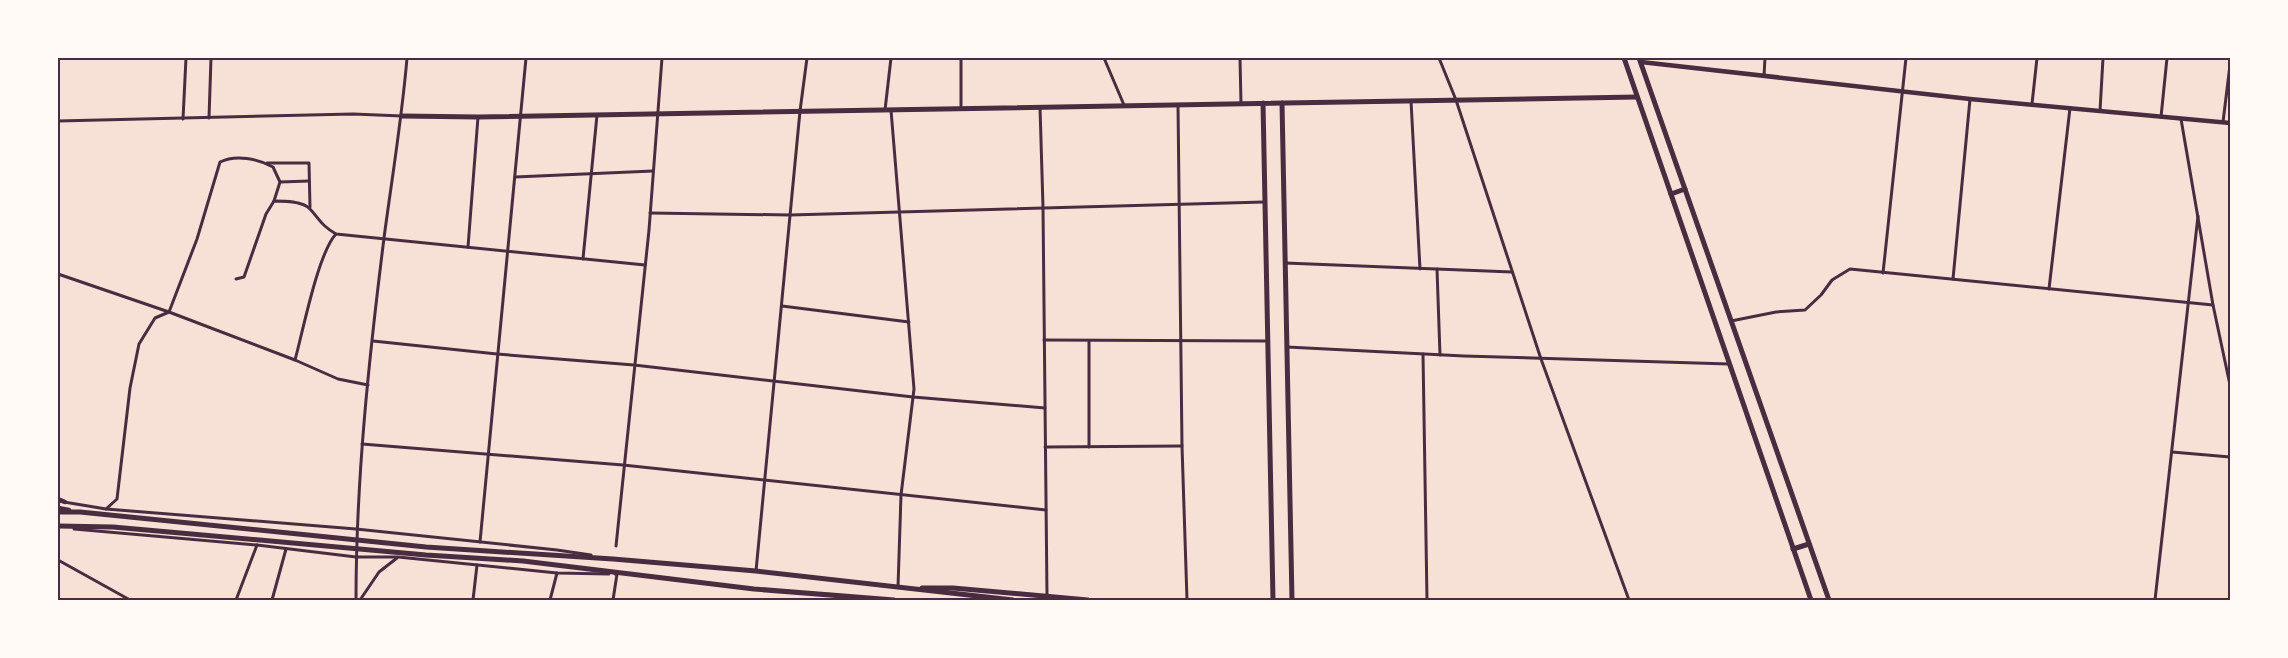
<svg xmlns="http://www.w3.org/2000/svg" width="2288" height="658" font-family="'Open Sans',sans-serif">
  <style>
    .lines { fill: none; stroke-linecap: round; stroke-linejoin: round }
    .minor { stroke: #4a2c40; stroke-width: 3 }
    .tertiary { stroke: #4a2c40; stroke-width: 4.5 }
    .secondary { stroke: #4a2c40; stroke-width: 5 }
    .primary { stroke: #4a2c40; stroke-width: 5 }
    .neatline { fill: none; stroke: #4a2c40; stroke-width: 2 }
  </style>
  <rect width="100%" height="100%" fill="#f7e1d7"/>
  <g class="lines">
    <!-- minor -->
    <g class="minor">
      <path d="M1104 58 1124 105"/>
      <path d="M1240 58 1241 104"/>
      <path d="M1439 58 1456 100 1541 359 1629 600"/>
      <path d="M1764 76 1765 58"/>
      <path d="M1411 101 1420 269"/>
      <path d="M2032 104 2037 58"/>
      <path d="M1178 105 1182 446 1187 600"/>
      <path d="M1040 107 1043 207 1047 596"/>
      <path d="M961 109V58"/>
      <path d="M885 110 891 58"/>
      <path d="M891 110 914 389 901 495 898 587"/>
      <path d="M2100 111 2103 58"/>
      <path d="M2161 117 2167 58"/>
      <path d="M209 118 211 58"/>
      <path d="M183 119 186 58"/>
      <path d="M2181 119 2213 305 2230 385"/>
      <path d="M58 121 353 114 402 116"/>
      <path d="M2223 122 2230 65"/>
      <path d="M267 163H309L310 207"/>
      <path d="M515 177 653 171"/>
      <path d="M280 182 309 181"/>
      <path d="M650 213 790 215 1264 202"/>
      <path d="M468 247 478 117"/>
      <path d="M583 259 597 115"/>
      <path d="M1285 263 1512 272"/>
      <path d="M1437 269 1440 355"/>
      <path d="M1883 273 1906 58"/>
      <path d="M58 274 169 312 295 360C303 331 318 253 336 234"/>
      <path d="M236 279 244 277 266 214 274 201C284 201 303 201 310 209 321 221 321 225 336 234L645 265"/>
      <path d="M1953 279 1970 99"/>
      <path d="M2049 289 2070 108"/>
      <path d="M782 306 909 322"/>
      <path d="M1731 321 1776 312 1805 310 1821 295 1832 280 1850 269 2213 305"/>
      <path d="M1044 340 1268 341"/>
      <path d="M373 341 497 354 634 365 913 397 1045 408"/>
      <path d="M1089 341V447"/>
      <path d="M1287 347 1464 356 1729 364"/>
      <path d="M1423 354 1427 600"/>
      <path d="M295 360 338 379 368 385"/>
      <path d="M362 444 623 465 1046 510"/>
      <path d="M1045 447 1182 446"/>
      <path d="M2172 452 2230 457"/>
      <path d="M58 501 106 509 356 529 557 550 591 555"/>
      <path d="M106 509 117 499 130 388 139 344 155 318 169 312 197 239 220 162C236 154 258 159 273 167L280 182 274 201"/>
      <path d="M74 529 257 545 356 557H398L557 573 609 574"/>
      <path d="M480 542 526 58"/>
      <path d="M616 546 649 230 662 58"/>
      <path d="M58 560 130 600"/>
      <path d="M756 571 800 111 807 58"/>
      <path d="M236 600 257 545"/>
      <path d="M272 600 286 549"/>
      <path d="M356 600C356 479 369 358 384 238 392 178 402 118 407 58"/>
      <path d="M360 600 379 572 397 558"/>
      <path d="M473 600 477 565"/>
      <path d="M550 600 557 573"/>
      <path d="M613 600 617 574H615"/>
      <path d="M2155 600 2198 216"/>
    </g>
    <!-- tertiary -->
    <g class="tertiary">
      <path d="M1641 62 1970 99 2230 123"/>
      <path d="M58 499 65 502"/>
      <path d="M58 508 69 510"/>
    </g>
    <!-- secondary -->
    <g class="secondary">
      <path d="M1624 58 1811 600"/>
      <path d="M1639 58 1829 600"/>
      <path d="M1263 103 1273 600"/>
      <path d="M1282 103 1292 600"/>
      <path d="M402 116 478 117 1637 97"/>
      <path d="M1671 194 1685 189"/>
      <path d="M1793 549 1809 544"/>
      <path d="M922 588H953L1088 600"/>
    </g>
    <!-- primary -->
    <g class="primary">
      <path d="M58 512H80L426 547 613 559 756 571 1013 600"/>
      <path d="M58 526 113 527 426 555 523 561 754 589 894 600"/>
    </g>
  </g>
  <!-- border -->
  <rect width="2288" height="658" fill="none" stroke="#fffaf5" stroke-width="118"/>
  <rect x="59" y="59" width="2170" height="540" class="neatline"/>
</svg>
